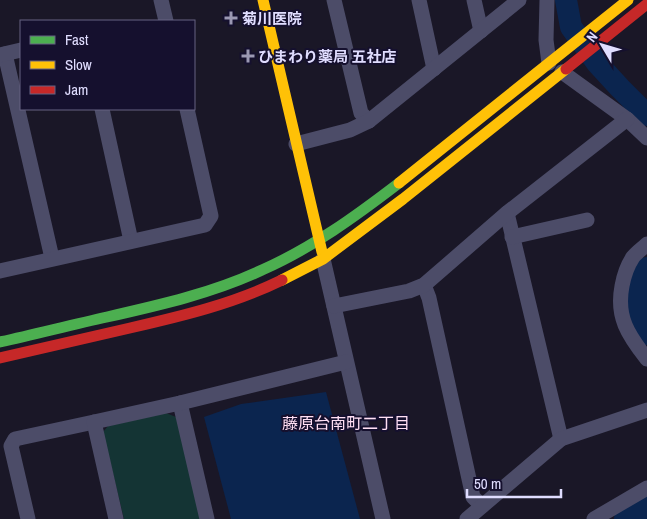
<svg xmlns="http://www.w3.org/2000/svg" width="647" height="519" font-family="'Archivo Narrow','Noto Sans JP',sans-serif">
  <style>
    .green { fill: #143434 }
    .water { fill: #0b254f }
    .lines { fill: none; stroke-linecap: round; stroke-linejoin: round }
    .river { stroke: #0b254f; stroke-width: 22 }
    .street { stroke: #4c4c68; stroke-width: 15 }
    .fast { stroke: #4caf50; stroke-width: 11 }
    .slow { stroke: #ffc107; stroke-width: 11 }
    .jam { stroke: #c62828; stroke-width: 11 }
    .poi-dot { fill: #9b98b3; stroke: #15102e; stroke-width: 2 }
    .labels { text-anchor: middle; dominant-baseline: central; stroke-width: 4; stroke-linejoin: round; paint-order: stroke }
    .poi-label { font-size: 15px; font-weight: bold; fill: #e0ddff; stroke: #15102e; text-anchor: start }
    .neighbourhood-label { font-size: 16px; fill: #ffdff4; stroke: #15102e }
  </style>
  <rect width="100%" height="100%" fill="#1a1727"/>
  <!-- green -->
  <path class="green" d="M166 413 176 417 203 519H124L103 432 108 426Z"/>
  <!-- water -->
  <path class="water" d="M326 392 360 519H231L204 417 241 404Z"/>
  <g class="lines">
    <!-- river -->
    <g class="river">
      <path d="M566 0 571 27 597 63 620 88 647 115"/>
      <path d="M647 268 637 288 636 313 647 334"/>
      <path d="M625 519 647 507"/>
    </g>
    <!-- street -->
    <g class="street">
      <path d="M161 0 166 21"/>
      <path d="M334 0 361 113 369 121"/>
      <path d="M419 0 434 69"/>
      <path d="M474 0 481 31"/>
      <path d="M547 0 546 40 549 63"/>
      <path d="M5 54 52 258"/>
      <path d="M0 55 21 50"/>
      <path d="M562 72 627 119 647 138"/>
      <path d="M102 109 131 241"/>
      <path d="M296 144 350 130 369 121 519 0"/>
      <path d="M507 213 561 439"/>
      <path d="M512 237 587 220"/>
      <path d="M647 244C643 248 637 252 633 257 627 266 624 275 622 286 616 317 628 335 647 359"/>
      <path d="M323 259 383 519"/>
      <path d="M0 271 205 225 211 216 187 109"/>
      <path d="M424 285 429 298 473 497 482 506"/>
      <path d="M334 306 409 291 424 285 507 213 627 119"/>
      <path d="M180 403 207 519"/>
      <path d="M28 519 11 446 15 439 94 422"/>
      <path d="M116 519 94 422 180 403 346 362"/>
      <path d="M467 519 561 439 647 410"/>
      <path d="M594 519 647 488"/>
    </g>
    <!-- fast -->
    <path class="fast" d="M0 342C36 334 71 325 107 317 160 305 213 293 262 270 312 248 356 216 399 183"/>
    <!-- slow -->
    <g class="slow">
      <path d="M263 0 322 252"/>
      <path d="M399 183 628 0"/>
      <path d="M282 280 323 259 403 199 566 69"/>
    </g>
    <!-- jam -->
    <g class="jam">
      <path d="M566 69 647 4"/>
      <path d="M0 358C43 348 86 338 130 328 182 316 233 304 282 280"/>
    </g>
  </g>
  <!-- markers -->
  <g class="poi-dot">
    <path d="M228.5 10.5h5v5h5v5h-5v5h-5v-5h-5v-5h5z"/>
    <path d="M245.5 48.5h5v5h5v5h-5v5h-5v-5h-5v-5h5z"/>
  </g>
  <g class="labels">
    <!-- poi labels -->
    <g class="poi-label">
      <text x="242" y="18">菊川医院</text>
      <text x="258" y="56">ひまわり薬局 五社店</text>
    </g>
    <!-- neighbourhood labels -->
    <g class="neighbourhood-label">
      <text x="346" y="423">藤原台南町二丁目</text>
    </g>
  </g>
  <!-- legend -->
  <rect x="20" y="20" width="175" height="90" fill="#15102e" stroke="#666282"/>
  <rect x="30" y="36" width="25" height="8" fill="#4caf50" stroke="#666282"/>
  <text x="65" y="45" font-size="15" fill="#e0ddff">Fast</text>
  <rect x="30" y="61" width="25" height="8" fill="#ffc107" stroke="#666282"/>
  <text x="65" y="70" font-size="15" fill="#e0ddff">Slow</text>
  <rect x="30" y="86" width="25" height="8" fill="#c62828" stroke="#666282"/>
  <text x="65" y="95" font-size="15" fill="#e0ddff">Jam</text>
  <!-- north arrow -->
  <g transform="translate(602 45) rotate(308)" stroke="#15102e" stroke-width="4" paint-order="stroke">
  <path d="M0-4L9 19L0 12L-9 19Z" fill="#e0ddff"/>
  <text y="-8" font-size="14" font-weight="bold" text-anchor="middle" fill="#e0ddff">N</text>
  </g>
  <!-- scale -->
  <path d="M467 489v8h94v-8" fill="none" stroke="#e0ddff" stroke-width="2.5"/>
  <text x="474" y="489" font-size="15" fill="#e0ddff" stroke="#15102e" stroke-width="4" paint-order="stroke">50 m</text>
</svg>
